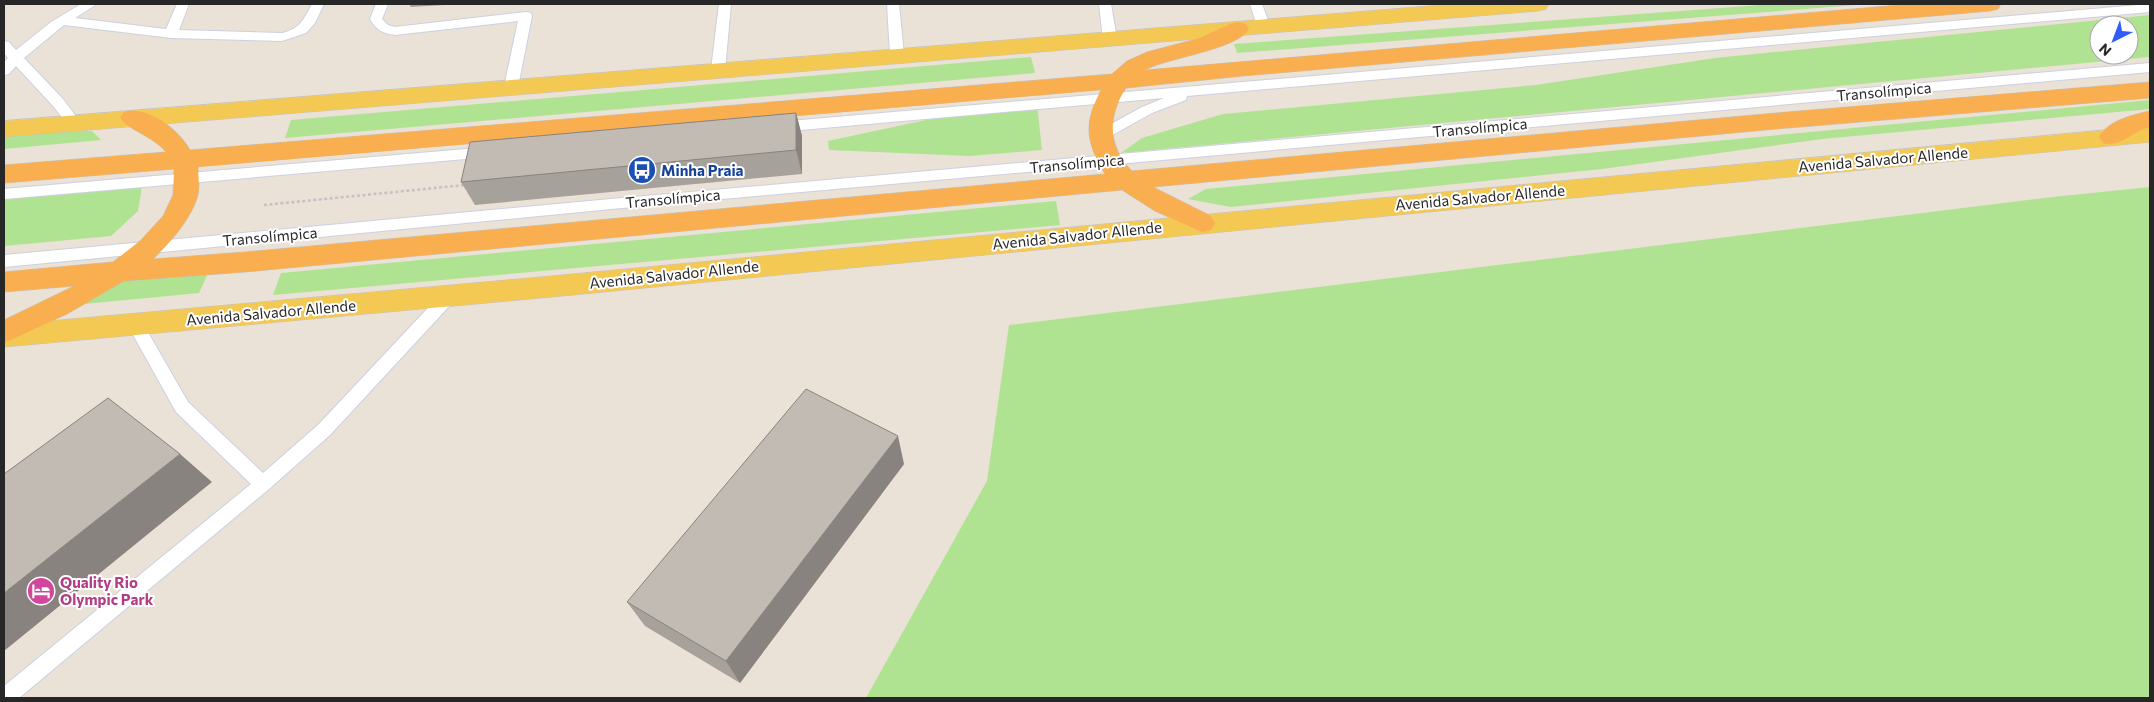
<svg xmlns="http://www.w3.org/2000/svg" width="2154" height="702" font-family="Commissioner,sans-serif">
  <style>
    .green { fill: #afe391; fill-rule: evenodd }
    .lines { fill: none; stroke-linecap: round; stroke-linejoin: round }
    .service-casing { stroke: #ccd1e1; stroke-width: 2 }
    .primary-casing { stroke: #c3c3c3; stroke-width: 1 }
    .trunk-casing { stroke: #c3c3c3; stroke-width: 1 }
    .path { stroke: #c3c3c3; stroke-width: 2.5; stroke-dasharray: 3 2.5; stroke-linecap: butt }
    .service { fill: #fff; fill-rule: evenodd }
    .primary { fill: #f3c953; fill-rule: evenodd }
    .trunk { fill: #f9af50; fill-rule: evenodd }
    .wall { fill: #a7a19b }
    .shaded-wall { fill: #88837e }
    .building { fill: #c2bbb4; stroke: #88837e }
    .labels { text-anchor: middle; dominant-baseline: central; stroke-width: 4; stroke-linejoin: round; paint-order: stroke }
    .street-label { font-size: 15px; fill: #272727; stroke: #fff }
    .transit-label { font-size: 15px; font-weight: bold; fill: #164399; stroke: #fff; text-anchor: start }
    .hotel-label { font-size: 15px; font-weight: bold; fill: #b23c85; stroke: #fff; text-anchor: start }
  </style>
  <rect width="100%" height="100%" fill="#eae1d7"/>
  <!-- green -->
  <g class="green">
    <path d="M1775 4H1870L1237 53 1234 44Z"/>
    <path d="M2150 15V57L1121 153 1142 138 1223 114 1536 85 1715 58ZM2099 25H2129V55H2099Z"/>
    <path d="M1031 57 1035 73 285 138 291 120Z"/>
    <path d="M2150 100V109L1822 139 1602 169 1231 207 1188 199 1206 189Z"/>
    <path d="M1037 105 1042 150 969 156 829 150 828 141 954 114Z"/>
    <path d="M92 131 101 140 4 149V132Z"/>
    <path d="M142 186 138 211 111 236 4 246V198Z"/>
    <path d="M2150 187V698H866L987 481 1009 325 2053 197Z"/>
    <path d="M1056 201 1060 225 273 295 281 273Z"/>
    <path d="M210 269 199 293 84 304 115 276Z"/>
  </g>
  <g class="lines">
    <defs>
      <g id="service">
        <path d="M81 4H97L75 18 166 29 177 4H189L179 30 282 33C300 29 304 19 312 4H324L315 23 306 33 282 41 171 38 64 25 24 58 63 99 81 123 79 126H69L53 106 16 66 9 74 4 75V62L8 58 4 53V41L9 42 16 50 51 22Z"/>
        <path d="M376 4H388L382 19 388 25 395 27 526 12 531 13 532 16 518 87 516 90H506L504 87 518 21 395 35C382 33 376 30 370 19Z"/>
        <path d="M719 4H731L725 70 723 73H713L711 70Z"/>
        <path d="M887 4H899L904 55 902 58H892L890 55Z"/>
        <path d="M1099 4H1111L1117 39 1115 42H1105L1103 39Z"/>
        <path d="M1250 4H1262L1270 26 1268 29H1258Z"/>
        <path d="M2150 4V12L1187 96 1186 100 1152 113 1100 142 1095 141 1093 137 1095 133 1142 107 1164 98 778 132 773 130 771 127 773 124 778 122Z"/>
        <path d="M2150 63V72L622 208 4 267V255L622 198Z"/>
        <path d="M489 147 494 148 496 152 494 156 489 157 4 199V189Z"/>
        <path d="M448 291 454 293 456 297 454 301 330 435 269 489 19 698H4V686L251 484 176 412 127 324 129 320 135 318 141 320 188 402 263 473 318 425 442 293Z"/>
      </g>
      <g id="primary">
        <path d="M1455 4H1549L1546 9 1538 11 4 137V121Z"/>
        <path d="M2150 126V142L541 298 4 347V325L541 277Z"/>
      </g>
      <g id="trunk">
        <path d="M1911 4H2001L1998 9 1990 11 1243 76 1126 88C1107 117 1108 147 1132 171L1776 113 2150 82V98L1776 129 1153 187 1211 216 1215 223 1211 230 1202 232 1155 211 1122 190 245 272 124 281 67 314 4 343V320L74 286 4 292V272L113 262 141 240 163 216 173 195 174 169 4 183V165L166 152C154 137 127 129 120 118L124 112C148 105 179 130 190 150L1112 74 1127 61 1147 52 1200 38 1230 24 1238 22 1246 24 1249 29C1236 50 1170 57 1145 70ZM1101 90C1083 124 1086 142 1105 174L245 252 153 259C169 245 194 215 198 194 200 186 198 175 198 167Z"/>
        <path d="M2150 111V127C2133 131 2120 148 2103 143L2099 137C2109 120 2132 115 2150 111Z"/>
      </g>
    </defs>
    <!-- service casing -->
    <use href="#service" class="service-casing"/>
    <!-- primary casing -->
    <use href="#primary" class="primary-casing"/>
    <!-- trunk casing -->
    <use href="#trunk" class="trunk-casing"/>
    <!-- path -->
    <path class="path" d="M264 205 465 185"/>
    <!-- service -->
    <use href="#service" class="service"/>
    <!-- primary -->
    <use href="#primary" class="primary"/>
    <!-- trunk -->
    <use href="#trunk" class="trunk"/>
  </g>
  <!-- wall -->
  <g class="wall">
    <path d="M409 4H461L411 7Z"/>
    <path d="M796 113 802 136V174L475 205 461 182Z"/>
    <path d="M904 464 740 683 645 626 627 602Z"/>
  </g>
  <!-- shaded-wall -->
  <g class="shaded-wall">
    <path d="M796 113 802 136V174L796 150Z"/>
    <path d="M898 436 904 464 740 683 726 661Z"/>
    <path d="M180 454 212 482 4 651V593Z"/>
  </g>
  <!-- building -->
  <g class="building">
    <path d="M796 113V150L461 182 470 142Z"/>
    <path d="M806 389 898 436 726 661 627 602Z"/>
    <path d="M108 398 180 454 4 593V474Z"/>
  </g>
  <!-- icons -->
  <defs>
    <symbol id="bus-disc" viewBox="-11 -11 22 22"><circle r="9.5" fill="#1a4fb4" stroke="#fff"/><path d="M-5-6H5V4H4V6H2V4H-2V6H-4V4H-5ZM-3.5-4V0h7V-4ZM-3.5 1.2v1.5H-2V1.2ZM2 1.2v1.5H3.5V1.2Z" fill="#fff"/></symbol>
    <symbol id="hotel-disc" viewBox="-11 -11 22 22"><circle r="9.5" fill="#d1479c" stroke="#fff"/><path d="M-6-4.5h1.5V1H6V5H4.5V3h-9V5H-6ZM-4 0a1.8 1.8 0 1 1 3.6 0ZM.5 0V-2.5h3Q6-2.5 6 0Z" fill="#fff"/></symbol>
  </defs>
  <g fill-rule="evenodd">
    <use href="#bus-disc" x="626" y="154" width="32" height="32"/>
    <use href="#hotel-disc" x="25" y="575" width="32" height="32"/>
  </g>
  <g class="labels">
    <!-- street labels -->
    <g class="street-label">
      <text transform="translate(1884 91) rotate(-5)">Transolímpica</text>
      <text transform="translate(1480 127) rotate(-5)">Transolímpica</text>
      <text transform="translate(1883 159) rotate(-5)">Avenida Salvador Allende</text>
      <text transform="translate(1077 163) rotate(-5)">Transolímpica</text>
      <text transform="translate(1480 197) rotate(-5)">Avenida Salvador Allende</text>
      <text transform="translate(673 198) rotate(-5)">Transolímpica</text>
      <text transform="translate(1077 235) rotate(-6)">Avenida Salvador Allende</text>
      <text transform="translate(270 236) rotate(-5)">Transolímpica</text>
      <text transform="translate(674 274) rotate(-6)">Avenida Salvador Allende</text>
      <text transform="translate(271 312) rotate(-5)">Avenida Salvador Allende</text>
    </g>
    <!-- transit labels -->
    <g class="transit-label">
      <text x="661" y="170">Minha Praia</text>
    </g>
    <!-- hotel labels -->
    <g class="hotel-label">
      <text x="60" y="582">Quality Rio<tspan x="60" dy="17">Olympic Park</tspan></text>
    </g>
  </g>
  <!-- border -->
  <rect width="2154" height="702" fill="none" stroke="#272727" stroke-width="10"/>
  <!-- north arrow -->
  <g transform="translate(2114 40) rotate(222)"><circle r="24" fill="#ffffff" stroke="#a9a9a9"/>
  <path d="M0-4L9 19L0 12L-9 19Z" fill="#315dfe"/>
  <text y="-8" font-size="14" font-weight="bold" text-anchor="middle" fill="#272727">N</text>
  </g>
</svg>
